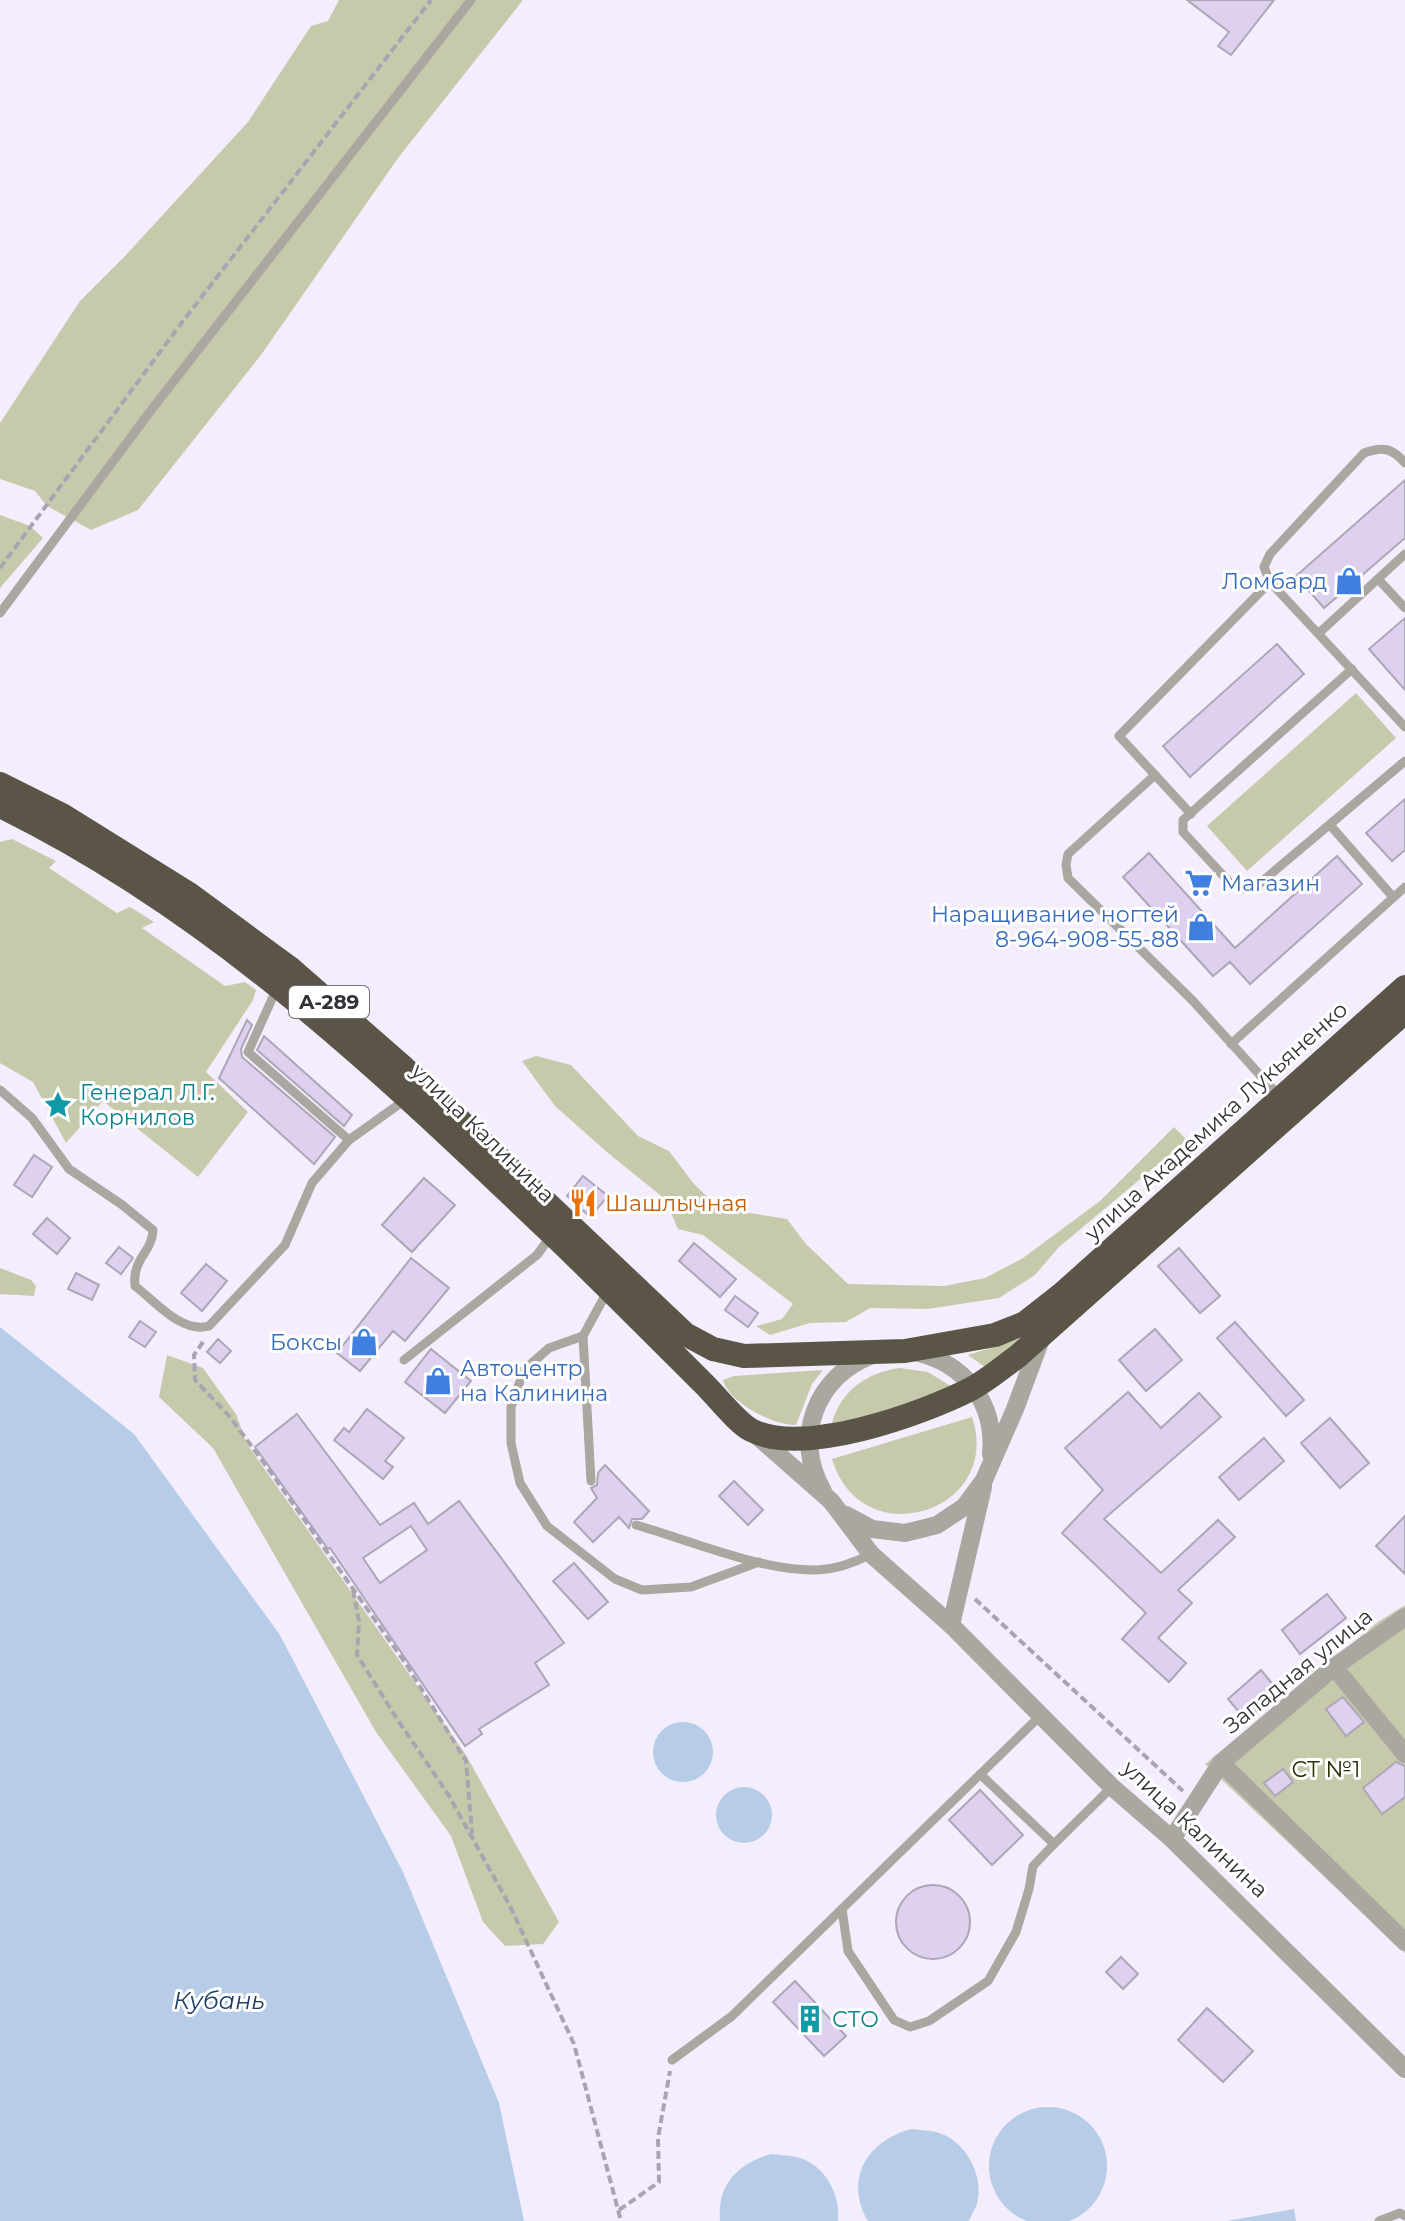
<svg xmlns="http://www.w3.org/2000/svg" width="1405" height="2221" font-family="Montserrat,sans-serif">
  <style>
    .green { fill: #c6caab }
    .water { fill: #b6cce7 }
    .building { fill: #ded0ef; stroke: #aea6b6; stroke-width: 2; fill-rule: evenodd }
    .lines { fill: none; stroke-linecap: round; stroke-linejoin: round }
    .path { stroke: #a9a4b1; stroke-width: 4; stroke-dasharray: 8 4; stroke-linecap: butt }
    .lane { stroke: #a9a7a0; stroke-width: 9 }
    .street { stroke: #a9a7a0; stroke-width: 18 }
    .highway { stroke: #5a5546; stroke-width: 24 }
    .labels { text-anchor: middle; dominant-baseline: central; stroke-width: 6; stroke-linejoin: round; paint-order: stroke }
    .shield { fill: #fff; stroke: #706f73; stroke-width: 2 }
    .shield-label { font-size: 20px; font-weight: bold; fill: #333137 }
    .shop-label { font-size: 22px; fill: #366cbe; stroke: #fff; text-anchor: end }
    .culture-label { font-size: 22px; fill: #0d838f; stroke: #fff; text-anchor: start }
    .street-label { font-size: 22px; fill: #333137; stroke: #fff }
    .food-label { font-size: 22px; fill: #c56008; stroke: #fff; text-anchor: start }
    .park-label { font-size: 22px; fill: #2d3006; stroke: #fff }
    .water-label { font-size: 24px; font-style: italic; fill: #1f3f64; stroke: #fff }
  </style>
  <rect width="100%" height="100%" fill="#f4edfe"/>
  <!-- green -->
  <g class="green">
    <path d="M339 0H523L398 158 261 355 138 510 91 530 47 506 35 491 0 479V423L80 301 126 255 248 122 311 26 328 21Z"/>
    <path d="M0 515 30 526 43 538 0 588Z"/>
    <path d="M1356 693 1396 738 1247 871 1207 826Z"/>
    <path d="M12 839 56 861 49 868 117 913 130 907 154 922 142 928 225 986 245 982 256 990 253 1000 206 1072 248 1112 198 1177 103 1101 66 1143 33 1082 0 1063V842Z"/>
    <path d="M536 1056 571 1065 638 1136 669 1151 694 1184 719 1208 787 1219 806 1244 848 1284 944 1286 985 1278 1023 1258 1100 1201 1174 1127 1187 1140 1059 1247 1035 1275 999 1298 928 1309 870 1308 846 1322 810 1323 770 1335 756 1326 782 1319 793 1304 703 1235 678 1229 665 1199 608 1153 555 1106 522 1061Z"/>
    <path d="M0 1268 31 1280 36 1286 34 1296 0 1294Z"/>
    <path d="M1020 1339 1018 1344 985 1367 968 1355Z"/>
    <path d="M167 1355 203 1368 236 1414 247 1444 466 1755 559 1922 543 1944 505 1946 483 1922 451 1836 376 1732 213 1448 159 1397Z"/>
    <path d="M899 1368 928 1372 952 1387 927 1403 832 1423C841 1390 867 1373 899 1368Z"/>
    <path d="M823 1370 812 1384 796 1425C774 1426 728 1402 723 1380L734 1376Z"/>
    <path d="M972 1417C1004 1512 861 1557 832 1459Z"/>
    <path d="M1405 1605V1953L1205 1764 1378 1622Z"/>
  </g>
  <!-- water -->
  <g class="water">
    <path d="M0 1327 134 1434 280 1635 403 1872 499 2103 524 2221H0Z"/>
    <circle cx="683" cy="1752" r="30"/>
    <circle cx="744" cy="1815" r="28"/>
    <circle cx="1048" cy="2166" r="59"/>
    <path d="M911 2129C919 2130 928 2130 936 2132 965 2139 985 2176 977 2204 975 2209 971 2215 969 2221H868C844 2179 867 2141 911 2129Z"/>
    <path d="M771 2154C779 2155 788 2155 796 2157 824 2163 841 2194 838 2221H720C717 2185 737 2164 771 2154Z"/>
    <path d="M1294 2209 1296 2221H1227Z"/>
  </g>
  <!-- building -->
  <g class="building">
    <path d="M1187 0H1274L1231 55 1218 46 1229 32Z"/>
    <path d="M1405 480V538L1324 608 1296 576Z"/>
    <path d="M1405 618V690L1369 649Z"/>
    <path d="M1277 644 1304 674 1190 777 1163 746Z"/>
    <path d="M1405 799V850L1392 861 1366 833Z"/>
    <path d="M1149 853 1235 948 1337 856 1362 884 1250 984 1230 962 1213 976 1123 877Z"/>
    <path d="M247 1020 252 1025 241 1049 242 1057 335 1137 314 1164 219 1078Z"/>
    <path d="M264 1036 352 1115 344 1126 257 1050Z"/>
    <path d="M34 1155 52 1167 32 1197 14 1185Z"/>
    <path d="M583 1176 608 1196 590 1217 567 1196Z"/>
    <path d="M424 1178 455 1205 412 1252 382 1225Z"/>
    <path d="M47 1218 70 1238 57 1254 33 1234Z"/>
    <path d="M694 1243 736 1279 720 1297 679 1261Z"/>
    <path d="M119 1247 133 1258 121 1274 106 1263Z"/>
    <path d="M1179 1248 1220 1296 1200 1313 1158 1266Z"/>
    <path d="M411 1258 449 1288 405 1341 393 1331 360 1371 337 1353Z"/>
    <path d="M206 1264 227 1281 202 1311 181 1293Z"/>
    <path d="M76 1273 99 1285 92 1300 68 1289Z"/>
    <path d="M735 1296 758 1313 748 1327 725 1310Z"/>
    <path d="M140 1321 156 1332 145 1347 129 1337Z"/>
    <path d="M1235 1322 1304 1400 1286 1416 1217 1338Z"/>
    <path d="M1155 1329 1182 1360 1146 1391 1119 1360Z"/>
    <path d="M218 1339 231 1351 220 1363 207 1352Z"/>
    <path d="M431 1349 471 1381 445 1413 405 1382Z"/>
    <path d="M1128 1392 1161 1428 1199 1393 1221 1417 1104 1519 1161 1573 1218 1520 1235 1537 1178 1590 1192 1603 1158 1638 1186 1663 1169 1682 1122 1639 1146 1613 1062 1533 1103 1490 1065 1448Z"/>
    <path d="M367 1409 404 1438 385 1461 393 1467 383 1479 334 1440 344 1428 349 1432Z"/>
    <path d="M297 1414 380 1525 414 1503 428 1524 459 1501 564 1643 535 1663 549 1685 479 1729 482 1734 465 1746 330 1548 328 1549 255 1447ZM411 1526 427 1550 380 1583 363 1558Z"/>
    <path d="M1330 1418 1369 1463 1340 1488 1301 1443Z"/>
    <path d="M1264 1438 1284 1461 1239 1500 1219 1477Z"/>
    <path d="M605 1465 649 1511 642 1519H632L629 1528 619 1517 593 1542 574 1522 597 1498 591 1488 597 1485 598 1473Z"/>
    <path d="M734 1481 763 1510 748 1525 719 1496Z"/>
    <path d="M1405 1516V1574L1376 1546Z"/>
    <path d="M574 1563 608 1602 588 1619 553 1581Z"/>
    <path d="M1327 1594 1346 1618 1300 1654 1282 1630Z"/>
    <path d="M1261 1670 1279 1692 1246 1720 1228 1699Z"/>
    <path d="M1343 1697 1364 1722 1346 1736 1326 1709Z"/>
    <path d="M1396 1762 1405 1766V1797L1382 1814 1363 1788Z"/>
    <path d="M1283 1769 1293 1782 1275 1796 1264 1783Z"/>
    <path d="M980 1790 1023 1835 992 1865 949 1820Z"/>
    <circle cx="933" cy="1922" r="37"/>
    <path d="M1121 1957 1138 1974 1123 1989 1106 1972Z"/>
    <path d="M795 1981 846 2036 824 2056 773 2002Z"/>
    <path d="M1207 2008 1253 2051 1223 2082 1178 2040Z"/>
  </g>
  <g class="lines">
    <!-- path -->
    <g class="path">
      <path d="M0 568 180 325 431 0"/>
      <path d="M203 1342 194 1355 195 1380 230 1417 272 1474 406 1664 466 1761 472 1834"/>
      <path d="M353 1590 359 1621 357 1655 399 1722 448 1794 510 1906 574 2044 621 2221"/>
      <path d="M975 1599 1183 1791"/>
      <path d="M619 2210 659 2182 658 2138 670 2071"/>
    </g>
    <!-- lane -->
    <g class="lane">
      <path d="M1405 463C1392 448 1383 446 1364 453L1270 554 1264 567 1270 582 1405 727"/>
      <path d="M1378 579 1405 608"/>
      <path d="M0 613 152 409 471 0"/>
      <path d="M1319 633 1405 554"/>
      <path d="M1352 669 1183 820V832L1231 884 1245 889 1259 884 1405 761"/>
      <path d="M1155 775 1068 854 1066 865 1068 878 1193 1001 1279 1096"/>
      <path d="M1191 814 1119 736 1270 582"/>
      <path d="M1330 825 1393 897"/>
      <path d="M277 988 248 1052 349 1140"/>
      <path d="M1231 1044 1405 887"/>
      <path d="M0 1090 32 1118 69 1169 121 1204 153 1230C152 1253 132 1258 135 1286 156 1302 182 1334 209 1326L285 1245 312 1183 349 1140 405 1100"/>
      <path d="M583 1336 549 1348 524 1370 511 1407V1443L520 1483 547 1526 615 1579 642 1590 691 1587 759 1562"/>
      <path d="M404 1360 537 1255 550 1237"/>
      <path d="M591 1481 583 1336 607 1292"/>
      <path d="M636 1525C689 1540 763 1572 818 1570 837 1569 854 1563 871 1554"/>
      <path d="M980 1774 1054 1844 1112 1787"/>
      <path d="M842 1909 848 1951 894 2020 910 2027 929 2021 988 1981 1016 1932 1029 1889 1033 1866 1054 1844"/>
      <path d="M672 2060 732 2016 1040 1716"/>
      <path d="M1379 2221 1400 2213 1405 2216"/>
    </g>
    <!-- street -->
    <g class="street">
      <path d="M914 1352C964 1362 996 1403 991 1454"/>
      <path d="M755 1434 831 1501 871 1554 951 1625 1112 1787 1172 1839 1405 2069"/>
      <path d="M823 1491C792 1438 816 1376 872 1355"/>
      <path d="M846 1515 872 1529 905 1533 937 1525 964 1507 984 1480 1015 1409 1041 1339"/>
      <path d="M951 1625 983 1487"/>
      <path d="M1334 1667 1405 1754"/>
      <path d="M1221 1763 1405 1942"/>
      <path d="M1172 1839 1221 1763 1334 1667 1405 1617"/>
    </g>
    <!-- highway -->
    <g class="highway">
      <path d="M0 784 62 815 189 894 291 969 402 1066 685 1334 713 1349 744 1356 905 1351 995 1335 1025 1323 1062 1294 1405 987"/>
      <path d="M0 806C221 914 394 1083 570 1251 614 1294 658 1338 701 1381 715 1394 736 1422 751 1430 803 1457 922 1414 971 1389 988 1380 1003 1367 1018 1356L1405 1012"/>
    </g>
  </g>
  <!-- icons -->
  <defs>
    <symbol id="shop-bare" viewBox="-9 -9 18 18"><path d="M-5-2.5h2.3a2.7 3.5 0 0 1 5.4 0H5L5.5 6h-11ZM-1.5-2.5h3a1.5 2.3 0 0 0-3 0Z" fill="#3f7fe0" stroke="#fff" stroke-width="2.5" paint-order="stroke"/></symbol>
    <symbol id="supermarket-bare" viewBox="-9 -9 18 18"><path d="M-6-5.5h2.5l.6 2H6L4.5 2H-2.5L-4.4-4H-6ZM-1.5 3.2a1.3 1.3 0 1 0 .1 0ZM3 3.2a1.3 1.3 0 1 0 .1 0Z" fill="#3f7fe0" stroke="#fff" stroke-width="2.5" paint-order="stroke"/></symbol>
    <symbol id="sight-bare" viewBox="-9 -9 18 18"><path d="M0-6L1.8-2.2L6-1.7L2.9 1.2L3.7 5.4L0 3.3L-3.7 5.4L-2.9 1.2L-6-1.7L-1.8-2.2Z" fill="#0f9aa8" stroke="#fff" stroke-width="2.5" paint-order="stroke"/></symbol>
    <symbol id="restaurant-bare" viewBox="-9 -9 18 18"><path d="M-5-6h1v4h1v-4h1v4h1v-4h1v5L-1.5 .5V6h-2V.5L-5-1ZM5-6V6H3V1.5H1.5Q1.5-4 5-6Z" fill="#e8710a" stroke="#fff" stroke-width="2.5" paint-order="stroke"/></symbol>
    <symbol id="building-bare" viewBox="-9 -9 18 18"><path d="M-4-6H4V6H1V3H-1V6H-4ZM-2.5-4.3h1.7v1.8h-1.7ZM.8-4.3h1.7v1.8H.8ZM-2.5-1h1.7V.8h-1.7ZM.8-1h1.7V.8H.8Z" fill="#0f9aa8" stroke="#fff" stroke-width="2.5" paint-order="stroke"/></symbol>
  </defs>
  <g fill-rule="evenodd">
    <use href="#shop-bare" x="1329" y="561" width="40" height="40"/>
    <use href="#supermarket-bare" x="1179" y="863" width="40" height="40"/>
    <use href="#shop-bare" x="1181" y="907" width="40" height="40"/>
    <use href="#sight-bare" x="38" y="1085" width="40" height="40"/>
    <use href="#restaurant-bare" x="563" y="1183" width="40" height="40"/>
    <use href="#shop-bare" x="344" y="1322" width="40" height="40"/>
    <use href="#shop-bare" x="418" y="1361" width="40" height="40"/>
    <use href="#building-bare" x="790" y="1999" width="40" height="40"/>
  </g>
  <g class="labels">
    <!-- shield labels -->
    <rect class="shield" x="289" y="986" width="80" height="32" rx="6"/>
    <g class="shield-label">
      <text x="329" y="1002">А-289</text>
    </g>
    <!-- shop labels -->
    <g class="shop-label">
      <text x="1327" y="581">Ломбард</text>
      <text x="1221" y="883" text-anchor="start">Магазин</text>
      <text x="1179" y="914">Наращивание ногтей<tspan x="1179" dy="25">8-964-908-55-88</tspan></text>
      <text x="342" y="1342">Боксы</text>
      <text x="460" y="1368" text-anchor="start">Автоцентр<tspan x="460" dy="25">на Калинина</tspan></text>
    </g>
    <!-- culture labels -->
    <g class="culture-label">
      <text x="80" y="1092">Генерал Л.Г.<tspan x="80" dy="25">Корнилов</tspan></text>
      <text x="832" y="2019">СТО</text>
    </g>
    <!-- street labels -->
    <g class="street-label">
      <text transform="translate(1216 1121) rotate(-42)">улица Академика Лукьяненко</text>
      <text transform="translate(483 1133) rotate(44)">улица Калинина</text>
      <text transform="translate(1298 1671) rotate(-39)">Западная улица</text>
      <text transform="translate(1195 1829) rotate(43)">улица Калинина</text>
    </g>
    <!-- food labels -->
    <g class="food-label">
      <text x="605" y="1203">Шашлычная</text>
    </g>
    <!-- park labels -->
    <g class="park-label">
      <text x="1326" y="1769">СТ №1</text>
    </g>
    <!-- water labels -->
    <g class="water-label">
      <text x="219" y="2000">Кубань</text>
    </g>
  </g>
</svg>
